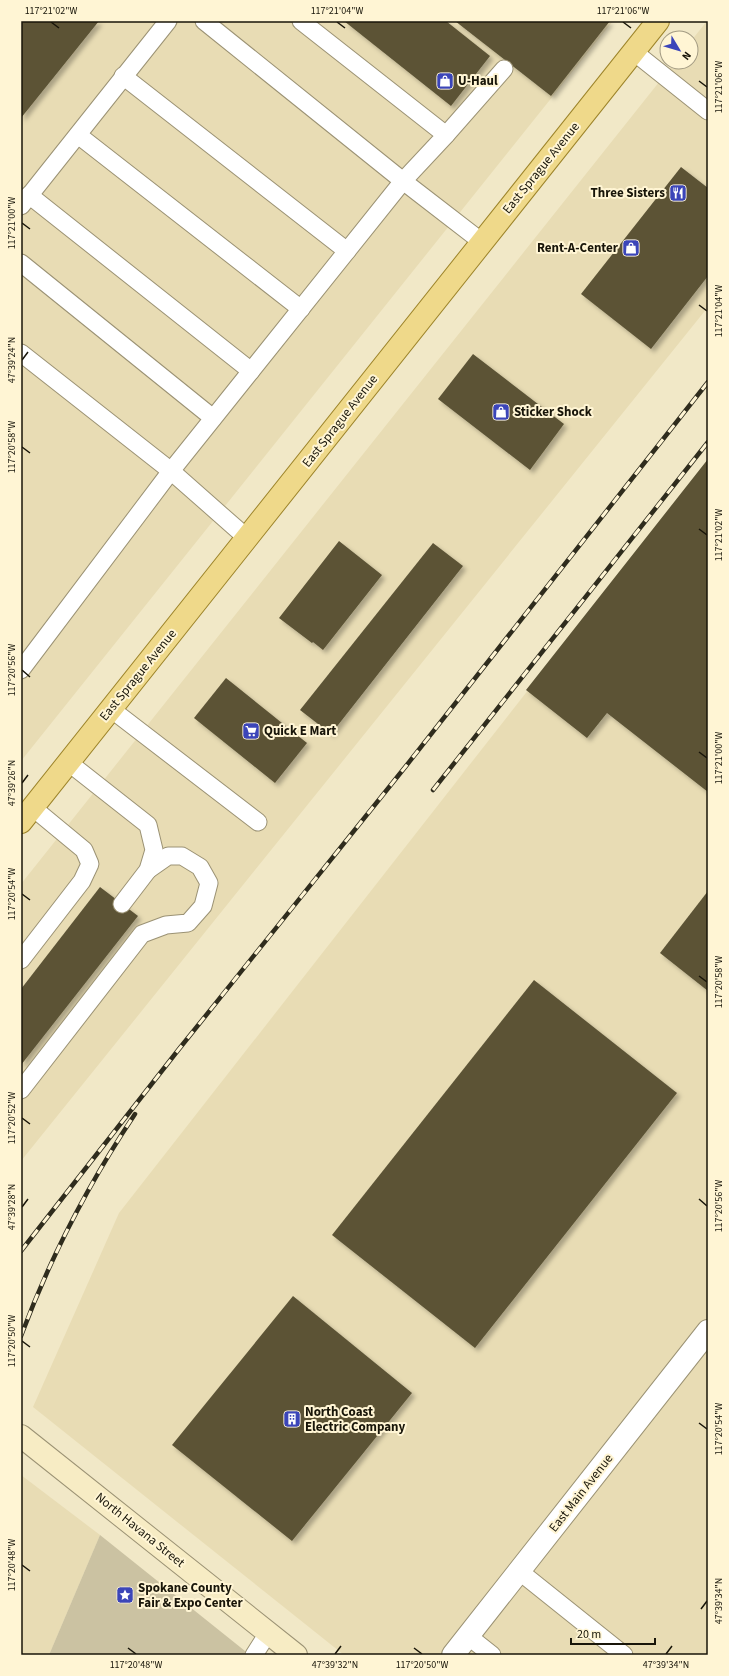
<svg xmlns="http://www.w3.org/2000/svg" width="729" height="1676" font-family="'Source Sans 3',sans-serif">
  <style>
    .built { fill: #e8dcb4 }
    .green { fill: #cbc2a2 }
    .building { fill: #5b5336; filter: url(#shadow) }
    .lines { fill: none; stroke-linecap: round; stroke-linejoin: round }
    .lane-casing { stroke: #9b9274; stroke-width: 19 }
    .street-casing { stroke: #9b9274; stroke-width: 24 }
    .secondary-casing { stroke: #9b9274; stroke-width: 24 }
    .primary-casing { stroke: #9d842a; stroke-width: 24 }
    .lane { stroke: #fff; stroke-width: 17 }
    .street { stroke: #fff; stroke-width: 22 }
    .secondary { stroke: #f7ecc4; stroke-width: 22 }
    .primary { stroke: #efd98a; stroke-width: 22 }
    .rail-casing { stroke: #2f2c1d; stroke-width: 4.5 }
    .rail { stroke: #fff5d4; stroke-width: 3; stroke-dasharray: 9; stroke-linecap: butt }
    .ticks { fill: none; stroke: #181509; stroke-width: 1.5 }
    .labels { text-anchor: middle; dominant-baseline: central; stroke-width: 4; stroke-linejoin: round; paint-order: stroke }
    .poi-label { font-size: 13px; font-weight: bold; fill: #181509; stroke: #fff5d4; text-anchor: start }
    .street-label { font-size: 13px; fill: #181509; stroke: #fff5d4 }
    .neatline { fill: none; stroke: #181509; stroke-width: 1.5 }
    .ticks-label { font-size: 10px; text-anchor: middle; fill: #181509 }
  </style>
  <defs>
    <filter id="shadow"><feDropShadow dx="3.5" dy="3.5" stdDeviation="2" flood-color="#0004"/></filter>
  </defs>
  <rect width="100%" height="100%" fill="#f1e8c7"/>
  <!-- built -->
  <g class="built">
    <path d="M21 21H613L21 761Z"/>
    <path d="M707 21 708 307 21 1161V884L675 62H691V41Z"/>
    <path d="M708 460V1655H344L33 1407 119 1213Z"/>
    <path d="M21 1475 100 1535 49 1655H21Z"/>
  </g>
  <!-- green -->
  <path class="green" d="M100 1535 250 1655H49Z"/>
  <!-- building -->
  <g class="building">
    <path d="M21 21H99L21 118Z"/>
    <path d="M344 21H446L490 56 451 106Z"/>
    <path d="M455 21H610L551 96Z"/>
    <path d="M681 167 708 188V276L651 349 581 294Z"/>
    <path d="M473 354 564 424 530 470 438 399Z"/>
    <path d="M708 459V792L607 713 587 738 526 690Z"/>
    <path d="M339 541 382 575 323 650 313 642 312 643 279 618Z"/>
    <path d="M433 543 463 566 331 734 300 710Z"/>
    <path d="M226 678 307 743 275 783 194 718Z"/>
    <path d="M100 887 138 916 21 1065V989Z"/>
    <path d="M708 891V991L660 953Z"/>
    <path d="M534 980 677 1093 475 1348 332 1235Z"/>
    <path d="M293 1296 412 1393 292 1541 172 1445Z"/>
  </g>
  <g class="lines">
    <defs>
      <g id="lane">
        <path d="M204 21 403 181 482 242"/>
        <path d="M634 52 708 111"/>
        <path d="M123 76 347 251"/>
        <path d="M78 135 301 309"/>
        <path d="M446 135 504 69"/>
        <path d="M29 195 251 371"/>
        <path d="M21 206 168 21"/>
        <path d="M21 263 213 418"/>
        <path d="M21 353 171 471 247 538"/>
        <path d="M21 670 171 471 403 181 446 135 301 21"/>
        <path d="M111 709 258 822"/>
        <path d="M68 762 148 825 154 850 148 870 122 904"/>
        <path d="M21 960 82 881 90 864 84 850 32 807"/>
        <path d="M21 1090 142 934 166 925 188 923 203 906 209 883 200 867 182 856H168L148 870"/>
        <path d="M519 1571 624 1655"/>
        <path d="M468 1636 492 1655"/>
        <path d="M254 1655 268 1633"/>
      </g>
      <path id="street" d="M453 1655 708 1331"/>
      <path id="secondary" d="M21 1436 296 1655"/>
      <path id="primary" d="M21 822 658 21"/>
    </defs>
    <!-- lane casing -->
    <use href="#lane" class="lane-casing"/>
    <!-- street casing -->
    <use href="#street" class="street-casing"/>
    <!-- secondary casing -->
    <use href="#secondary" class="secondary-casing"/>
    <!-- primary casing -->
    <use href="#primary" class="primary-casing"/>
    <!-- lane -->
    <use href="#lane" class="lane"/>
    <!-- street -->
    <use href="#street" class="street"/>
    <!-- secondary -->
    <use href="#secondary" class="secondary"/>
    <!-- primary -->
    <use href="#primary" class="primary"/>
    <defs>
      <g id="rail">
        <path d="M433 790 708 442"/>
        <path d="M21 1251 179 1049 406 766 708 382"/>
        <path d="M21 1336C50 1258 89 1183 135 1114"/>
      </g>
    </defs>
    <!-- rail casing -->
    <use href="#rail" class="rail-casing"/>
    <!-- rail -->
    <use href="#rail" class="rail"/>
  </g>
  <!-- ticks -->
  <path class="ticks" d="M51 22 59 28M337 22 345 28M623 22 631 28M699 81 707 87M22 223 30 229M699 305 707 311M22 360 28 352M22 447 30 453M699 529 707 535M22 670 30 677M699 752 707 758M22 783 28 775M22 894 30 900M699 976 707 982M22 1118 30 1124M699 1199 707 1206M22 1207 28 1199M22 1341 30 1347M699 1423 707 1429M22 1565 30 1571M701 1609 707 1601M128 1648 136 1654M414 1648 422 1654M335 1654 341 1646M666 1654 672 1646"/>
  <!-- icons -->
  <defs>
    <symbol id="shop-square" viewBox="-11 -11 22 22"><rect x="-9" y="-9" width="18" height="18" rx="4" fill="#3b45b9" stroke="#fff5d4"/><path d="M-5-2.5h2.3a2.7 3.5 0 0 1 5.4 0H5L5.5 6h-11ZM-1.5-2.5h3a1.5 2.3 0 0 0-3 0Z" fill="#fff"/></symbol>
    <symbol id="restaurant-square" viewBox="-11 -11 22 22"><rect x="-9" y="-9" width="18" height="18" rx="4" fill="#3b45b9" stroke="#fff5d4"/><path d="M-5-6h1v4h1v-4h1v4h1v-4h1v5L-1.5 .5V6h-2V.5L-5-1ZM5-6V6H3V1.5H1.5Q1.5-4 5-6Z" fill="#fff"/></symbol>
    <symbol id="supermarket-square" viewBox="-11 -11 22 22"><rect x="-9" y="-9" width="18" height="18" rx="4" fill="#3b45b9" stroke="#fff5d4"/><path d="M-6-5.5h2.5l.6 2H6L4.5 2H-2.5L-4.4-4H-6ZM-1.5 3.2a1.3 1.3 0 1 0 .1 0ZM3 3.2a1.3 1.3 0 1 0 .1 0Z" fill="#fff"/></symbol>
    <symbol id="building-square" viewBox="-11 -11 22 22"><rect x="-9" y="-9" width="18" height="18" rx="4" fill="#3b45b9" stroke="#fff5d4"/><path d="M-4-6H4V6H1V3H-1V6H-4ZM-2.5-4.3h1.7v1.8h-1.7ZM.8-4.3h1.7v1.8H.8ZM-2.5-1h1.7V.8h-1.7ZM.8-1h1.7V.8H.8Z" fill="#fff"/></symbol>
    <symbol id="sight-square" viewBox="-11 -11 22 22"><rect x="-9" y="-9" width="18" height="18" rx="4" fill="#3b45b9" stroke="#fff5d4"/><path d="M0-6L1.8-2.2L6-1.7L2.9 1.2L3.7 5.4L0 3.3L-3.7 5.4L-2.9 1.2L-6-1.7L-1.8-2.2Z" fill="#fff"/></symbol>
  </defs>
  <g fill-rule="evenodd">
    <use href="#shop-square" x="435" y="71" width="20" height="20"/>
    <use href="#restaurant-square" x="668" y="183" width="20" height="20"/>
    <use href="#shop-square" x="621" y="238" width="20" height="20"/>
    <use href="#shop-square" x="491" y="402" width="20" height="20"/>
    <use href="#supermarket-square" x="241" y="721" width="20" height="20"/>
    <use href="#building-square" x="282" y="1409" width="20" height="20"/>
    <use href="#sight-square" x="115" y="1585" width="20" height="20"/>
  </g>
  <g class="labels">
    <!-- poi labels -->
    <g class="poi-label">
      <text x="458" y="81">U-Haul</text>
      <text x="665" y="193" text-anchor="end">Three Sisters</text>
      <text x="618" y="248" text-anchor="end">Rent-A-Center</text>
      <text x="514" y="412">Sticker Shock</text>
      <text x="264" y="731">Quick E Mart</text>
      <text x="305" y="1412">North Coast<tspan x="305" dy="15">Electric Company</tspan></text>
      <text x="138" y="1588">Spokane County<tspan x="138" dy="15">Fair &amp; Expo Center</tspan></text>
    </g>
    <!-- street labels -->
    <g class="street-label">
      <text transform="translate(541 168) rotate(-51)">East Sprague Avenue</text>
      <text transform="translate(340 421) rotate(-52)">East Sprague Avenue</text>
      <text transform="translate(138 675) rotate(-51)">East Sprague Avenue</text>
      <text transform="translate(581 1493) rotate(-52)">East Main Avenue</text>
      <text transform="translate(140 1530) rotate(39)">North Havana Street</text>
    </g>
  </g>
  <!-- border -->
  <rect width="729" height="1676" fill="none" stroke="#fff5d4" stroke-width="44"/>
  <!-- north arrow -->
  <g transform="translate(679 50) rotate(128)"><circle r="19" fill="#fff5d4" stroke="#a39b83"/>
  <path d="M0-3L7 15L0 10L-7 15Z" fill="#3b45b9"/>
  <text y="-6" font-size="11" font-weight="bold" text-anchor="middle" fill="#181509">N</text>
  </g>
  <!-- scale -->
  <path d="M571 1638v6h84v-6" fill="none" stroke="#181509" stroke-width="2"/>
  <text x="577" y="1638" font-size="12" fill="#181509" stroke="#fff5d4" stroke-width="3" paint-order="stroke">20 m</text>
  <rect x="22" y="22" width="685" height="1632" class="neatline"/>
  <g class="ticks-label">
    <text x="51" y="14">117°21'02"W</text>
    <text x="337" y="14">117°21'04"W</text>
    <text x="623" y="14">117°21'06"W</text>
    <text transform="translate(718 87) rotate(-90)" y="4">117°21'06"W</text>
    <text transform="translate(11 223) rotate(-90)" y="4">117°21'00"W</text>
    <text transform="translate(718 311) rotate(-90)" y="4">117°21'04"W</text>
    <text transform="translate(11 360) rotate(-90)" y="4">47°39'24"N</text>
    <text transform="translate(11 447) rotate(-90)" y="4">117°20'58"W</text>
    <text transform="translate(718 535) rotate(-90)" y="4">117°21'02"W</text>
    <text transform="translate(11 670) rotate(-90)" y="4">117°20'56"W</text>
    <text transform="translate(718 758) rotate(-90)" y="4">117°21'00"W</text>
    <text transform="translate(11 783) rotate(-90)" y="4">47°39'26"N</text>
    <text transform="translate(11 894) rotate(-90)" y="4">117°20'54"W</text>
    <text transform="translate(718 982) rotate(-90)" y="4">117°20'58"W</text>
    <text transform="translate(11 1118) rotate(-90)" y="4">117°20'52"W</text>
    <text transform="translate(718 1206) rotate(-90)" y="4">117°20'56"W</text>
    <text transform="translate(11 1207) rotate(-90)" y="4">47°39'28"N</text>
    <text transform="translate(11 1341) rotate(-90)" y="4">117°20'50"W</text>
    <text transform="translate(718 1429) rotate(-90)" y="4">117°20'54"W</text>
    <text transform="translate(11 1565) rotate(-90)" y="4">117°20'48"W</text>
    <text transform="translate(718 1601) rotate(-90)" y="4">47°39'34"N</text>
    <text x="136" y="1668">117°20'48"W</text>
    <text x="335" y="1668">47°39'32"N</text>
    <text x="422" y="1668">117°20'50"W</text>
    <text x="666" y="1668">47°39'34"N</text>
  </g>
</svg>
